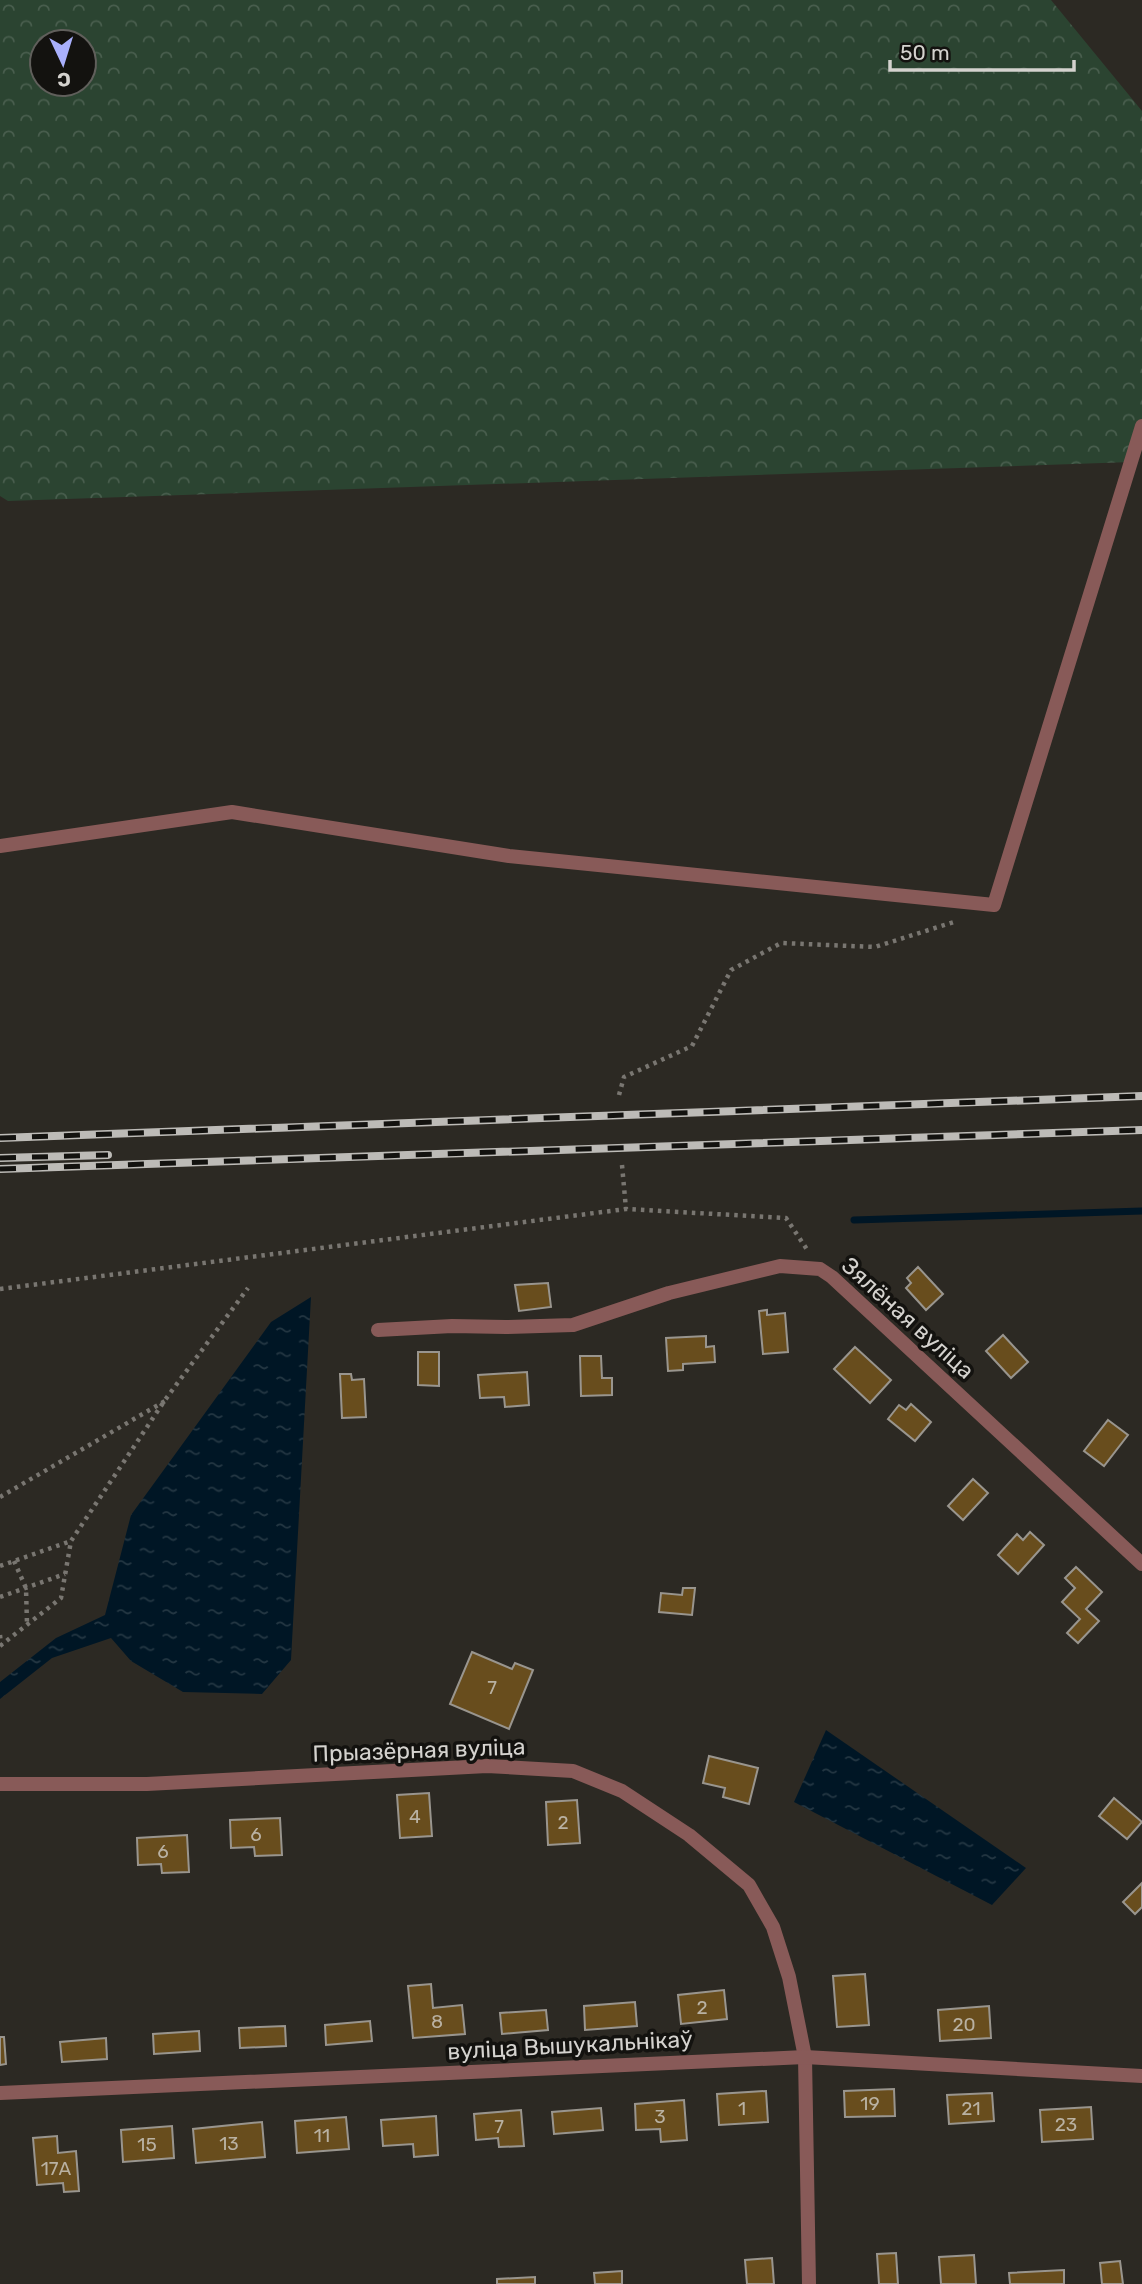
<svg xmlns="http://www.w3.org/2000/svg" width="1142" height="2284" font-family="Rubik,sans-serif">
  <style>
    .forest { fill: url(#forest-crowns); fill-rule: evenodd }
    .water { fill: url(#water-ripples) }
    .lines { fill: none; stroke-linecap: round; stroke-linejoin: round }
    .stream { stroke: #001625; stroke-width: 7 }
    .building { fill: #684d1d; stroke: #99958e; stroke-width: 2 }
    .path { stroke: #797671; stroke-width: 4.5; stroke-dasharray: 3.5 5; stroke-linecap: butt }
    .minor { stroke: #885a58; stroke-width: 14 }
    .rail-casing { stroke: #bdbbb7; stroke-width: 8 }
    .rail { stroke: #13120f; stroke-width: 5; stroke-dasharray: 16; stroke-linecap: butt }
    .labels { text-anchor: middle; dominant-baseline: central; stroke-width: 7; stroke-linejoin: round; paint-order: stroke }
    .number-label { font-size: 19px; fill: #b9b1a2 }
    .street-label { font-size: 23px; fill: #d4d2ce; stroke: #13120f }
  </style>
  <defs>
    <pattern id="forest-crowns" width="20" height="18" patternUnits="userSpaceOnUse" patternTransform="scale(1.75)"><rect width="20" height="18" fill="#2b4431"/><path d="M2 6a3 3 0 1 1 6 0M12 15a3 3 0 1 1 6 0" fill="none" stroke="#495e4e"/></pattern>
    <pattern id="water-ripples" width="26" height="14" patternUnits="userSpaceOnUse" patternTransform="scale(1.75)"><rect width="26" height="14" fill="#001625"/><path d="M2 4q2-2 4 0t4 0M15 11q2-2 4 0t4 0" fill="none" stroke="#243743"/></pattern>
  </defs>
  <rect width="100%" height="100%" fill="#2c2923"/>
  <!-- forest -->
  <path class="forest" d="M0 0H1051L1142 111V426L1131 462 8 501 0 496ZM42 42H84V84H42Z"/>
  <!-- water -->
  <g class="water">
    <path d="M311 1297 291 1660 262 1694 183 1692 131 1661 111 1638 52 1658 0 1699V1682L56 1638 105 1615 131 1515 271 1322Z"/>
    <path d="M826 1730 1026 1868 992 1905 794 1802Z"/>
  </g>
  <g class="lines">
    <!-- stream -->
    <path class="stream" d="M854 1220 1142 1211"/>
  </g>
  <!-- building -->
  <g class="building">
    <path d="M918 1267 943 1294 926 1310 906 1288 911 1283 907 1278Z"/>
    <path d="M548 1283 551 1307 519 1311 515 1285Z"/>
    <path d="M767 1310V1315L785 1313 788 1352 763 1354 759 1311Z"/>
    <path d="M1003 1335 1028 1362 1011 1378 986 1351Z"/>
    <path d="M706 1336V1347L714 1346 715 1362 683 1364V1370L668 1371 666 1338Z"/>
    <path d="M855 1347 891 1380 870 1403 834 1369Z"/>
    <path d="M418 1352H439V1386L418 1385Z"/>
    <path d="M580 1356H601L602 1378H612V1395L581 1396Z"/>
    <path d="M527 1372 529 1405 505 1407 504 1397 480 1398 478 1375Z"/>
    <path d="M340 1374H351L352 1380 364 1379 366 1417 342 1418Z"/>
    <path d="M911 1404 931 1422 915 1441 888 1419 899 1405 906 1410Z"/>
    <path d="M1108 1420 1128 1435 1104 1466 1084 1451Z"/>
    <path d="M973 1479 988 1493 963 1520 948 1506Z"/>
    <path d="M1030 1532 1044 1545 1018 1574 998 1555 1017 1534 1023 1540Z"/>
    <path d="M1076 1567 1102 1592 1086 1609 1099 1621 1078 1643 1067 1633 1080 1619 1062 1602 1075 1588 1065 1578Z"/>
    <path d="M683 1588H695L692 1615 659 1612 661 1593 682 1595Z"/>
    <path d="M472 1652 512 1669 515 1663 533 1670 509 1729 450 1704Z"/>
    <path d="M709 1756 758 1768 749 1804 723 1797 725 1788 703 1783Z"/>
    <path d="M429 1793 432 1836 400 1838 397 1795Z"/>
    <path d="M1114 1798 1142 1822 1127 1839 1099 1816Z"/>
    <path d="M577 1800 580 1843 548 1845 546 1802Z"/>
    <path d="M280 1818 282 1855 255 1856 254 1847 231 1848 230 1820Z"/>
    <path d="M187 1835 189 1872 162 1873 161 1864 138 1865 137 1838Z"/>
    <path d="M1142 1883V1907L1135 1914 1123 1902Z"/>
    <path d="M865 1974 869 2025 837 2027 833 1976Z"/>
    <path d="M431 1984 433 2008 462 2005 465 2034 413 2038 408 1986Z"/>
    <path d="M724 1990 727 2019 681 2024 678 1995Z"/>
    <path d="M635 2002 637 2026 585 2030 584 2006Z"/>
    <path d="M989 2006 991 2038 940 2041 938 2010Z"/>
    <path d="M546 2010 548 2030 502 2034 500 2013Z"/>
    <path d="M370 2021 372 2041 326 2045 325 2025Z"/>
    <path d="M285 2026 286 2046 240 2048 239 2028Z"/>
    <path d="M199 2031 200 2051 154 2054 153 2034Z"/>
    <path d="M0 2037H4L6 2064 0 2065Z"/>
    <path d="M106 2038 107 2059 62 2062 60 2042Z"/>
    <path d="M894 2089 895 2116 845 2117 844 2091Z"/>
    <path d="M766 2091 768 2122 719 2125 717 2094Z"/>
    <path d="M992 2093 994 2121 949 2124 947 2095Z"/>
    <path d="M684 2100 687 2140 661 2142 660 2129 636 2130 635 2104Z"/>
    <path d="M1091 2107 1093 2139 1042 2142 1040 2110Z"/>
    <path d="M601 2108 603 2130 554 2134 552 2112Z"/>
    <path d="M521 2110 524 2146 499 2147 498 2138 476 2140 474 2114Z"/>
    <path d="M436 2116 438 2155 414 2157 413 2144 383 2146 381 2120Z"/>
    <path d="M346 2117 349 2149 297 2153 295 2121Z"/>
    <path d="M262 2122 265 2157 196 2163 193 2129Z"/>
    <path d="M172 2126 174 2158 123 2162 121 2130Z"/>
    <path d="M57 2136 58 2153 76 2151 79 2191 64 2192 63 2183 37 2185 33 2138Z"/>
    <path d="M896 2253 898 2284H879L877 2254Z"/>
    <path d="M974 2255 976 2284H941L939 2257Z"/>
    <path d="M772 2258 774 2284H747L745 2260Z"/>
    <path d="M1120 2261 1123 2284H1102L1100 2263Z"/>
    <path d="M1064 2270V2284H1010L1009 2273Z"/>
    <path d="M622 2271V2284H595L594 2273Z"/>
    <path d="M535 2277V2284H497V2279Z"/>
  </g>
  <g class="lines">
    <!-- path -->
    <g class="path">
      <path d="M619 1095 624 1077 692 1046 731 970 781 943 875 947 957 921"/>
      <path d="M622 1165 626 1209"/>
      <path d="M0 1289 626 1209 786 1218 808 1251"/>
      <path d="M0 1497 165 1401"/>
      <path d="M14 1561 26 1588 27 1624"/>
      <path d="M0 1566 71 1541"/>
      <path d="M0 1597 65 1574"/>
      <path d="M0 1635 1 1645"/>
      <path d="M0 1646 61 1598 71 1541 165 1400 248 1288"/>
    </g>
    <!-- minor -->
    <g class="minor">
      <path d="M0 846 232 812 509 856 994 905 1142 426"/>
      <path d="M378 1330 452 1326 506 1327 573 1325 669 1293 780 1266 820 1269 832 1277 1142 1564"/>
      <path d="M0 1784H147L487 1766 573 1771 622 1791 689 1835 749 1885 773 1927 789 1977 805 2057 809 2284"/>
      <path d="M0 2093 805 2057 1142 2076"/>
    </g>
    <defs>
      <g id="rail">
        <path d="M0 1138 1142 1096"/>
        <path d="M0 1158 108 1155"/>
        <path d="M0 1169 1142 1130"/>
      </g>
    </defs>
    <!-- rail casing -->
    <use href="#rail" class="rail-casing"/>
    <!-- rail -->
    <use href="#rail" class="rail"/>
  </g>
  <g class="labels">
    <!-- number labels -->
    <g class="number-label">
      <text x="492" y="1687">7</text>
      <text x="415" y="1816">4</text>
      <text x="563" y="1822">2</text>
      <text x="256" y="1834">6</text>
      <text x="163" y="1851">6</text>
      <text x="702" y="2007">2</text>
      <text x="437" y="2021">8</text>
      <text x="964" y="2024">20</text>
      <text x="870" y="2103">19</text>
      <text x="742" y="2108">1</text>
      <text x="971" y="2108">21</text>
      <text x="660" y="2116">3</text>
      <text x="1066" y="2124">23</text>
      <text x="499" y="2126">7</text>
      <text x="322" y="2135">11</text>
      <text x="229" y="2143">13</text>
      <text x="147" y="2144">15</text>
      <text x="56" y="2168">17А</text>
    </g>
    <!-- street labels -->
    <g class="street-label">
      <text transform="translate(908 1318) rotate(42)">Зялёная вуліца</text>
      <text transform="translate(419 1750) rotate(-2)">Прыазёрная вуліца</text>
      <text transform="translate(570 2045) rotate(-3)">вуліца Вышукальнікаў</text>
    </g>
  </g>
  <!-- north arrow -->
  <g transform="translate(63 63) rotate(176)"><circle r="33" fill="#13120f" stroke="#605f5b" stroke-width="2"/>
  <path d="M0-5L12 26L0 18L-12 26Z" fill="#a9b0fc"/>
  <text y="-10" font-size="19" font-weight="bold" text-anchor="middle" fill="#d4d2ce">С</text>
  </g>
  <!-- scale -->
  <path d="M890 60v10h184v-10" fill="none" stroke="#d4d2ce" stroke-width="3.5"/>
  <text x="900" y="60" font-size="21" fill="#d4d2ce" stroke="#13120f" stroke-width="5" paint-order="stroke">50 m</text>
</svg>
